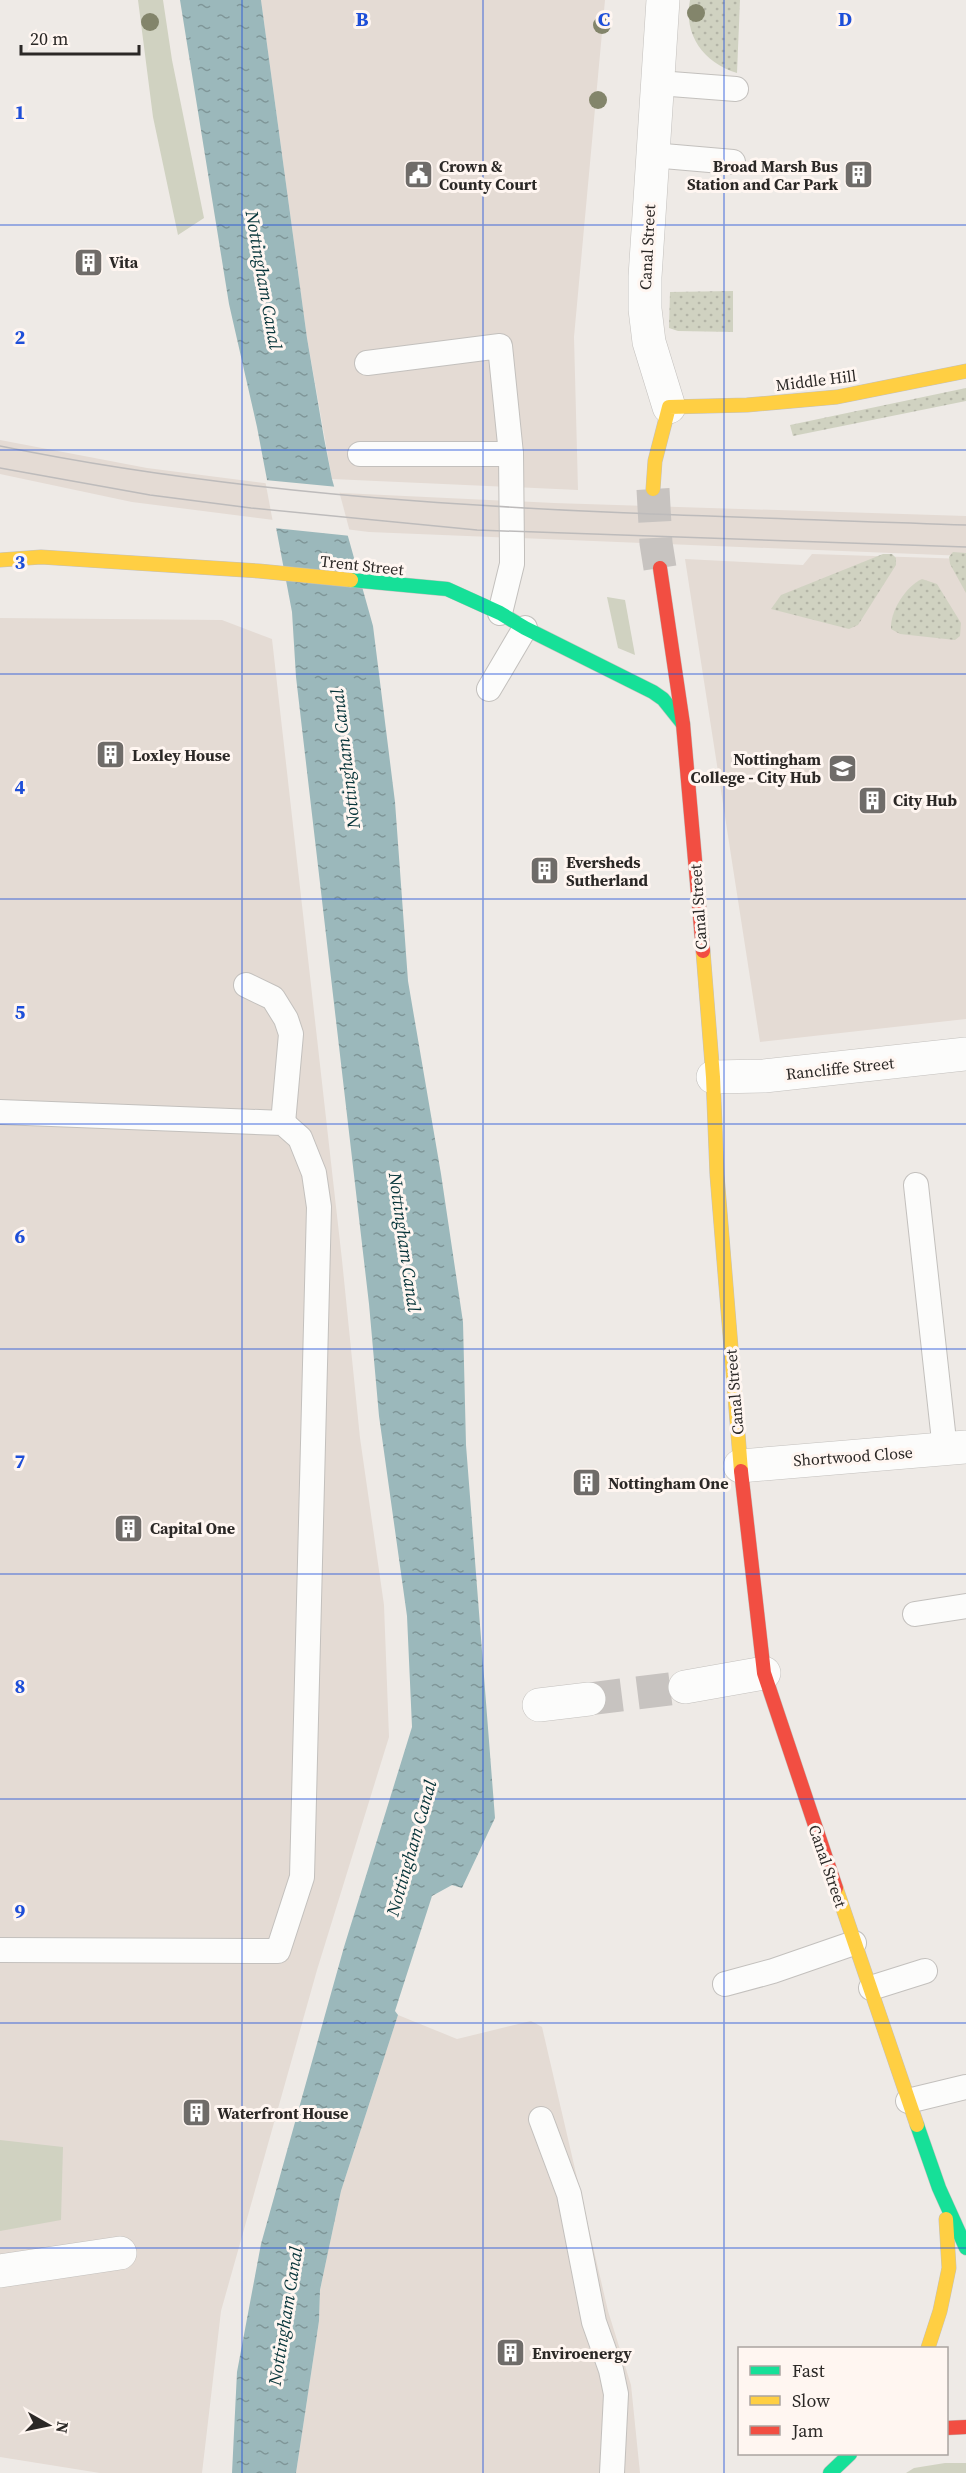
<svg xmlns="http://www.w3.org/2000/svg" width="966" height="2473" font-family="'Source Serif 4',serif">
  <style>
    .built { fill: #e4dbd4 }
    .grass { fill: #d0d2c1 }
    .garden { fill: url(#garden-dots) }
    .water { fill: url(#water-ripples) }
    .pier { fill: #eeeae6 }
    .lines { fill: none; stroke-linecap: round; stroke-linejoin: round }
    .street-tunnel { stroke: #c7c3c0; stroke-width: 33; stroke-dasharray: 33 16; stroke-linecap: butt }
    .secondary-tunnel { stroke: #c7c3c0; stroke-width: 33; stroke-dasharray: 33 16; stroke-linecap: butt }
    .lane-casing { stroke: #c3c0bd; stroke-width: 26 }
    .street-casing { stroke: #c3c0bd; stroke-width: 34 }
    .fast-casing { stroke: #c3c0bd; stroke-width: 15 }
    .slow-casing { stroke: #c3c0bd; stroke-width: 15 }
    .jam-casing { stroke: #c3c0bd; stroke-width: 15 }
    .lane { stroke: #fcfcfb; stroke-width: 24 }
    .street { stroke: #fcfcfb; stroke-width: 33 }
    .fast { stroke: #16e098; stroke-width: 14 }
    .slow { stroke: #ffcf43; stroke-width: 14 }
    .jam { stroke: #f24e42; stroke-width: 14 }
    .tram { stroke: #bdbbbb; stroke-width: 1.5 }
    .tree { fill: #83856b }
    .grid { fill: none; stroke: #1d4ed8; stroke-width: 1.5; stroke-opacity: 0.55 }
    .labels { text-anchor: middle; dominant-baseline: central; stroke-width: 6; stroke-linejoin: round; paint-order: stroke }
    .poi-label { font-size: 16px; font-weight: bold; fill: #2b2826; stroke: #fff6f1; text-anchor: start }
    .street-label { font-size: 16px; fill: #2b2826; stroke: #fff6f1 }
    .water-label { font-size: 18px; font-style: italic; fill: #063439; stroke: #fff6f1 }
    .grid-label { font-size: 20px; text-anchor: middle; font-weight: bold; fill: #1d4ed8; stroke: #fff6f1; stroke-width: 6; stroke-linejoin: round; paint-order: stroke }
  </style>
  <defs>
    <pattern id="garden-dots" width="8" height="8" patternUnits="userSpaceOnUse" patternTransform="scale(1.5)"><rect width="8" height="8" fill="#d0d2c1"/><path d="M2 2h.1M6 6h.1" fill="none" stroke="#b3b4a6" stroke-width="1.8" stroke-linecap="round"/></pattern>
    <pattern id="water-ripples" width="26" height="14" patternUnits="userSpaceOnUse" patternTransform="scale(1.5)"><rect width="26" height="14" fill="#9bb8bb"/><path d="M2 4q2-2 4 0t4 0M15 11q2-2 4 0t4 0" fill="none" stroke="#7f9698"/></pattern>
  </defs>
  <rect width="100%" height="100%" fill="#eeeae6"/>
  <!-- built -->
  <g class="built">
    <path d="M261 0H605L574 337 578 490 332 479 307 338Z"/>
    <path d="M0 440 147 468 342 493 554 503 966 516V556L369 532 132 502 0 474Z"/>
    <path d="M812 554 966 559V1019L760 1042 685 559 803 565Z"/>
    <path d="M0 618 222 620 272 639 342 1260 360 1438 384 1605 389 1737 317 1970 221 2311 202 2473H100L0 2457Z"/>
    <path d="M398 2015 457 2039 531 2021 542 2027 608 2311 631 2385 640 2473H296L319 2321 320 2290 341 2191Z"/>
  </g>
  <!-- grass -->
  <g class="grass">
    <path d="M138 0H163L172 60 204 218 178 235 153 117Z"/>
    <path d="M607 597 625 600 635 655 618 648Z"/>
    <path d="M0 2140 63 2147 61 2220 0 2231Z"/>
    <path d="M945 2463H966V2473H906L914 2468Z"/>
  </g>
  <!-- garden -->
  <g class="garden">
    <path d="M690 0H740L737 73C704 63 683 35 690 0Z"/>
    <path d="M733 291V332L678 331 669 328 670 292Z"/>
    <path d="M966 388V401L793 436 790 425Z"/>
    <path d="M953 552 966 553V593L950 564 949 557Z"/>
    <path d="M883 554H892L896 558V565L858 625 849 629 771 609 781 595Z"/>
    <path d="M922 579 937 584 961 623 960 636 955 640 900 634 891 629C890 611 906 586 922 579Z"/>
  </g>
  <!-- water -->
  <path class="water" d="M180 0H261L307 338 324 438 332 479 373 626 395 802 408 981 441 1174 463 1322 466 1445 495 1818 462 1888 452 1885 432 1896 395 2011 398 2015 341 2191 320 2290 319 2321 296 2473H232L237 2372 261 2244 344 1947 412 1727 407 1616 379 1416 369 1304 296 677 292 612 257 427 229 304Z"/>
  <!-- pier -->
  <path class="pier" d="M265 480 338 487 351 536 274 528Z"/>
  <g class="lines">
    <!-- street-tunnel -->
    <path class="street-tunnel" d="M589 1699 685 1687"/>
    <!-- secondary-tunnel -->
    <path class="secondary-tunnel" d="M653 489 656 543 660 568"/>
    <defs>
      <g id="lane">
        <path d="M658 83 736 89"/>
        <path d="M652 155 733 162"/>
        <path d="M367 363 500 346 511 454 512 551V564L500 613"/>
        <path d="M360 454H511"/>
        <path d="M489 689 525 628"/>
        <path d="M246 985 273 998 286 1019 291 1034 283 1123"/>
        <path d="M0 1112 283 1123 300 1138 314 1173 319 1207 302 1877 278 1951 0 1950"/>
        <path d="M916 1185 945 1450"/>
        <path d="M915 1614 966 1606"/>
        <path d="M725 1984 773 1971 854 1943"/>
        <path d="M871 1988 925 1971"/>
        <path d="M908 2101 966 2087"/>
        <path d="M541 2119 569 2194 594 2322 611 2370 616 2394 612 2473"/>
      </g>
      <g id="street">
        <path d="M663 0 645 277V309L649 342 669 407"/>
        <path d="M713 1077 764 1076 966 1054"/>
        <path d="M740 1466 966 1447"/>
        <path d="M685 1687 764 1673"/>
        <path d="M539 1705 589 1699"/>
        <path d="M0 2271 120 2253"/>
      </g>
      <g id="fast">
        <path d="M351 580 447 589 500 613 525 628 653 692 663 699 683 724"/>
        <path d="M917 2125 939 2188 966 2248"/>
        <path d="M830 2473 850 2454"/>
      </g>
      <g id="slow">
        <path d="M653 489 655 461 669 407 747 405 837 397 966 371"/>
        <path d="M0 560 41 557 259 571 351 580"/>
        <path d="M703 951 713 1077 717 1175 741 1471"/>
        <path d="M836 1888 917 2125"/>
        <path d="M928 2348 940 2311 949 2268 946 2219"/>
      </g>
      <g id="jam">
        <path d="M660 568 683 724 703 951"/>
        <path d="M741 1471 764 1673 836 1888"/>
        <path d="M946 2428 966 2427"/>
      </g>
    </defs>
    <!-- lane casing -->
    <use href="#lane" class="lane-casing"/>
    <!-- street casing -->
    <use href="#street" class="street-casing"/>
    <!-- fast casing -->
    <use href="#fast" class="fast-casing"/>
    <!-- slow casing -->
    <use href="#slow" class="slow-casing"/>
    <!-- jam casing -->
    <use href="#jam" class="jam-casing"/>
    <!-- lane -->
    <use href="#lane" class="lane"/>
    <!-- street -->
    <use href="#street" class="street"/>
    <!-- fast -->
    <use href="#fast" class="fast"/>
    <!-- slow -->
    <use href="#slow" class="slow"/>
    <!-- jam -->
    <use href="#jam" class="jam"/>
    <!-- tram -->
    <g class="tram">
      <path d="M0 446C317 511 643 513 966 525"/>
      <path d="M0 468 150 495 251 508 477 530 966 547"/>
    </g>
  </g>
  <!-- trees -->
  <g class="tree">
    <circle cx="696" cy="13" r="9"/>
    <circle cx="150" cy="22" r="9"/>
    <circle cx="602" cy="25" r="9"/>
    <circle cx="598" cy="100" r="9"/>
  </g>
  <!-- grid -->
  <path class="grid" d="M242 0V2473M483 0V2473M724 0V2473M0 225H966M0 450H966M0 674H966M0 899H966M0 1124H966M0 1349H966M0 1574H966M0 1799H966M0 2023H966M0 2248H966"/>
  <!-- icons -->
  <defs>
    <symbol id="civic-square" viewBox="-11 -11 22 22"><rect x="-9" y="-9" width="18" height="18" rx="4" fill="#6f6c69" stroke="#fff6f1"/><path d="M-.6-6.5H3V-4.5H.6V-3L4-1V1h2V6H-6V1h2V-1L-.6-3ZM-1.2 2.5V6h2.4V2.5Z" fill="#fff"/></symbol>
    <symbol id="building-square" viewBox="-11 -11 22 22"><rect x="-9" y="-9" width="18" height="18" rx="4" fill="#6f6c69" stroke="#fff6f1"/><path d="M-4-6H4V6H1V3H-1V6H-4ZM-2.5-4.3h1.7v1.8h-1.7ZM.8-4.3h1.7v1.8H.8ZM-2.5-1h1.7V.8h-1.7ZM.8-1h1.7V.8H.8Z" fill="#fff"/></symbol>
    <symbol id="university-square" viewBox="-11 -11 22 22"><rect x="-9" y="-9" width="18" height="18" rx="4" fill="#6f6c69" stroke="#fff6f1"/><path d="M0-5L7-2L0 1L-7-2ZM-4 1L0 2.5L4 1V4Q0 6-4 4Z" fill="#fff"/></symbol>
  </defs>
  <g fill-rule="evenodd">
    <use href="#civic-square" x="402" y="158" width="33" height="33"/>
    <use href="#building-square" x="842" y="158" width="33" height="33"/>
    <use href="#building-square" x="72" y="246" width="33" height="33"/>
    <use href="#building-square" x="94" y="738" width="33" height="33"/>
    <use href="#university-square" x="826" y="752" width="33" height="33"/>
    <use href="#building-square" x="856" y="784" width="33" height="33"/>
    <use href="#building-square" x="528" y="854" width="33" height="33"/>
    <use href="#building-square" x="570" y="1466" width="33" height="33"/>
    <use href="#building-square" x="112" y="1512" width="33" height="33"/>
    <use href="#building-square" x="180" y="2096" width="33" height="33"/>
    <use href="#building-square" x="494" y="2336" width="33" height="33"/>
  </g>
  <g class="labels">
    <!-- poi labels -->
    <g class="poi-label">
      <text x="439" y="166">Crown &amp;<tspan x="439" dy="18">County Court</tspan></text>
      <text x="838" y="166" text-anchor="end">Broad Marsh Bus<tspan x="838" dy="18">Station and Car Park</tspan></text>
      <text x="109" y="262">Vita</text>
      <text x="132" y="755">Loxley House</text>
      <text x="821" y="759" text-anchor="end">Nottingham<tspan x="821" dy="18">College - City Hub</tspan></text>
      <text x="893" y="800">City Hub</text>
      <text x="566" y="862">Eversheds<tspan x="566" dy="18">Sutherland</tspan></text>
      <text x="608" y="1483">Nottingham One</text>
      <text x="150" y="1528">Capital One</text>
      <text x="217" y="2113">Waterfront House</text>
      <text x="532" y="2353">Enviroenergy</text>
    </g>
    <!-- street labels -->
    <g class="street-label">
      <text transform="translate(647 247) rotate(-87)">Canal Street</text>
      <text transform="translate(816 380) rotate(-7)">Middle Hill</text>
      <text transform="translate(362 565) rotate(6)">Trent Street</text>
      <text transform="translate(698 907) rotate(-94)">Canal Street</text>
      <text transform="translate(840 1068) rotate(-6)">Rancliffe Street</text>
      <text transform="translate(734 1392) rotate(-95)">Canal Street</text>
      <text transform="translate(853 1456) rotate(-4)">Shortwood Close</text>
      <text transform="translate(828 1866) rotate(71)">Canal Street</text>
    </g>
    <!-- water labels -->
    <g class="water-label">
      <text transform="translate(264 280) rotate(80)">Nottingham Canal</text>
      <text transform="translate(345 759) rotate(-97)">Nottingham Canal</text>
      <text transform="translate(405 1242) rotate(82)">Nottingham Canal</text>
      <text transform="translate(411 1848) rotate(-74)">Nottingham Canal</text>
      <text transform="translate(285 2316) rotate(-81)">Nottingham Canal</text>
    </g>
  </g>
  <g class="grid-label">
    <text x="362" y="26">B</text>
    <text x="604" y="26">C</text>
    <text x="845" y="26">D</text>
    <text x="20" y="119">1</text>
    <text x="20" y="344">2</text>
    <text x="20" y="569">3</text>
    <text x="20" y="794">4</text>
    <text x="20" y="1019">5</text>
    <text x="20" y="1243">6</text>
    <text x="20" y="1468">7</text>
    <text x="20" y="1693">8</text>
    <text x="20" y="1918">9</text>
  </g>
  <!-- legend -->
  <rect x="738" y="2347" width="210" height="108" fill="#fff6f1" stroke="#aaa4a0" stroke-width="1.5"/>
  <rect x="750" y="2366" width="30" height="9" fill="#16e098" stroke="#aaa4a0" stroke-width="1.5"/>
  <text x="792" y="2377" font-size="18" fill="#2b2826">Fast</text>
  <rect x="750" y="2396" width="30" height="9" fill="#ffcf43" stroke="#aaa4a0" stroke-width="1.5"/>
  <text x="792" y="2407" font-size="18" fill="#2b2826">Slow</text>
  <rect x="750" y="2426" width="30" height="9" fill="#f24e42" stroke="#aaa4a0" stroke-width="1.5"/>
  <text x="792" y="2437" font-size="18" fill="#2b2826">Jam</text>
  <!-- north arrow -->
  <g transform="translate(48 2425) rotate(99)" stroke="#fff6f1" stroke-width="4.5" paint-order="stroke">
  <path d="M0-4.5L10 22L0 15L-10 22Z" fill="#2b2826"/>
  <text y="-9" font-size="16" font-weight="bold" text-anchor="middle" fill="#2b2826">N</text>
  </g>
  <!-- scale -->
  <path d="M21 45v9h118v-9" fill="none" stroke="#2b2826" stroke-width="3"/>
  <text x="30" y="45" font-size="18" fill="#2b2826" stroke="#fff6f1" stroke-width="4.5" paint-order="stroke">20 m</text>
</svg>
